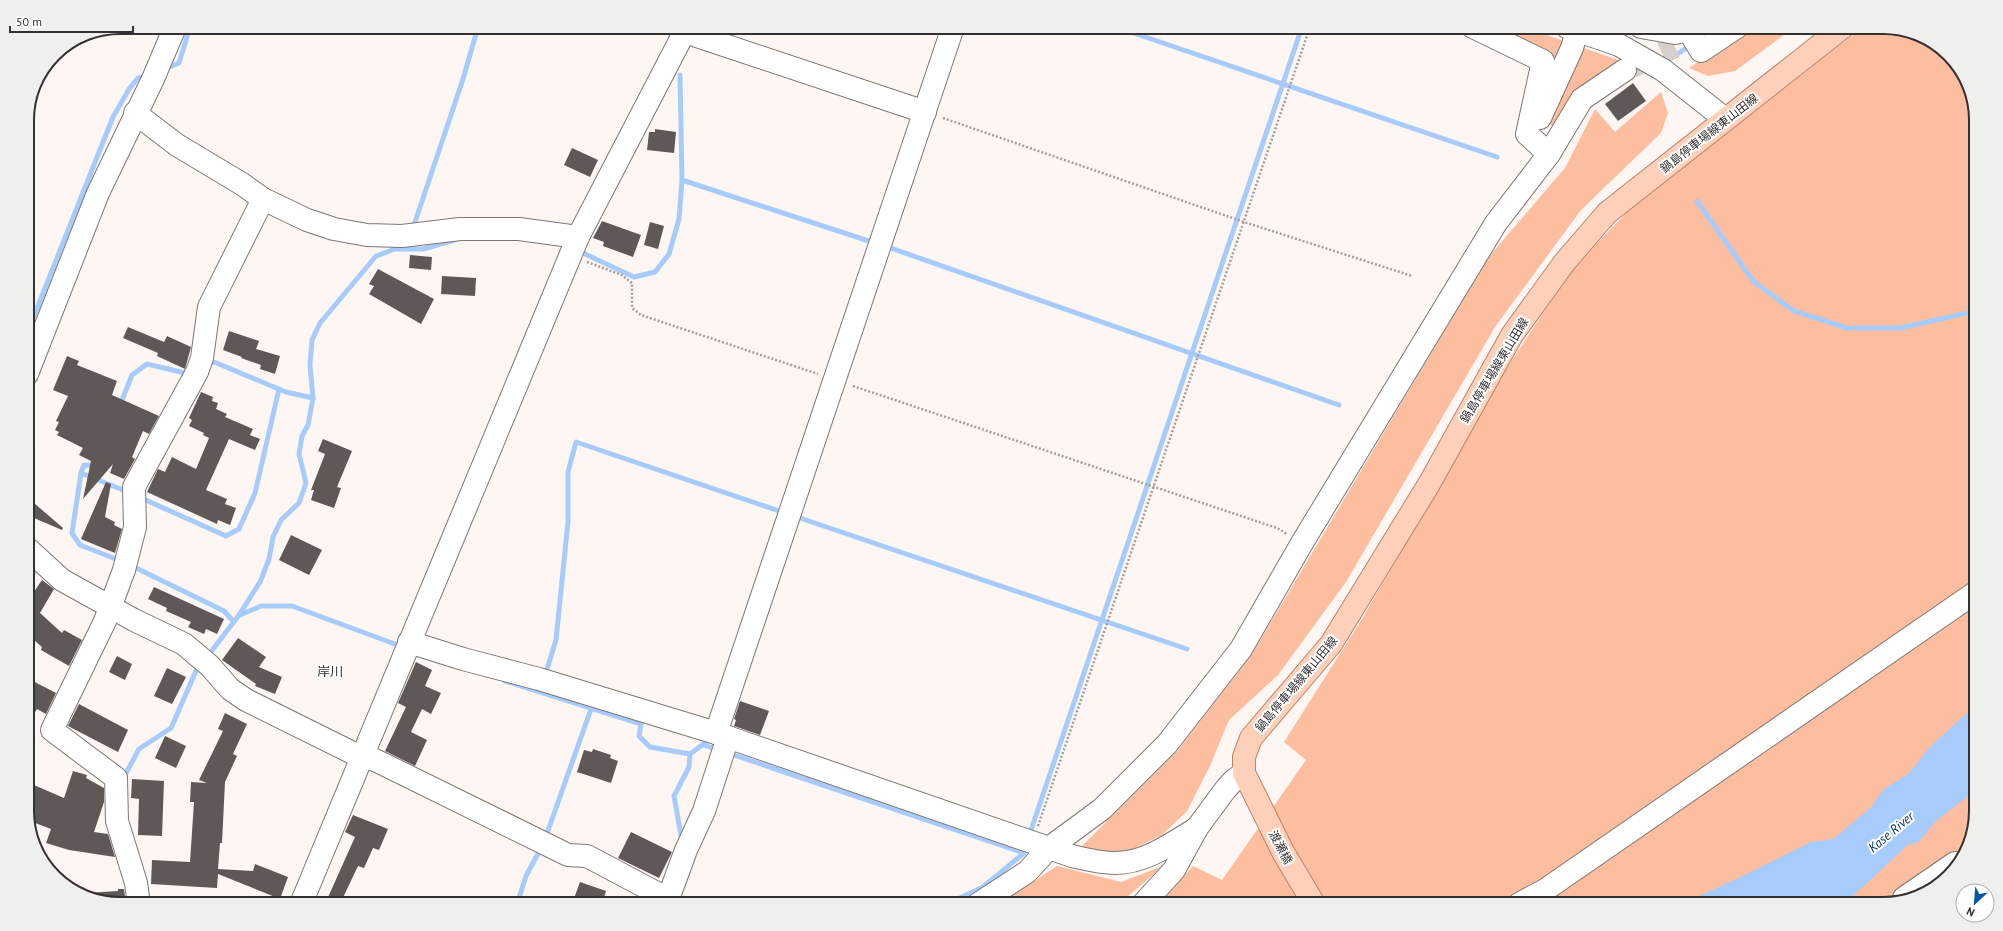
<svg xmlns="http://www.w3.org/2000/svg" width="2003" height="931" font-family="'PT Sans','Noto Sans JP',sans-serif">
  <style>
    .green { fill: #fdbd9f }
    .water { fill: #a7ccfb }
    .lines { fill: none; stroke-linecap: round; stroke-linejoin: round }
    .stream { stroke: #a7ccfb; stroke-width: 5 }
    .building { fill: #5f5856 }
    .minor-tunnel { stroke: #d6cfcc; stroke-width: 22; stroke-dasharray: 22 11; stroke-linecap: butt }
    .minor-casing { stroke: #7e7774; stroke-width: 24 }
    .major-casing { stroke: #b7846b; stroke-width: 24 }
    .path { stroke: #a39e9c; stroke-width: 2.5; stroke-dasharray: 2 2; stroke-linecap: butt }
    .minor { stroke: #fff; stroke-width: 22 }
    .major { stroke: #fed0b9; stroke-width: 22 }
    .labels { text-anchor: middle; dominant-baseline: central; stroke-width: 4; stroke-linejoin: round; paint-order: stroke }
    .street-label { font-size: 12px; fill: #343130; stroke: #fff }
    .neighbourhood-label { font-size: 13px; fill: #343130; stroke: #fff }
    .water-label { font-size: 13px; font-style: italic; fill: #083464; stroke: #fff }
    .rim { fill: none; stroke: #343130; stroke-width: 2 }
  </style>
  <rect width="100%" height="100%" fill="#fef6f3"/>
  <!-- green -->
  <g class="green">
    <path d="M1493 27H1523L1624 62 1556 128 1538 117 1548 55Z"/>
    <path d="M1751 27H1795L1735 71 1708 76 1689 68Z"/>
    <path d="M1863 27H1883L1919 34 1960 68 1976 114V811L1969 847 1935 888 1883 904H1157L1193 866 1222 880 1306 760 1284 742 1362 619 1505 371 1572 269 1635 204Z"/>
    <path d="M1661 92 1668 113 1661 133 1581 210 1495 327 1346 582 1278 675 1229 720 1210 766 1187 811 1162 835 1122 854 1076 852 1177 751 1252 654 1487 259 1565 168 1595 109 1615 132Z"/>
    <path d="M1057 866 1121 882 1163 866 1119 904H1000Z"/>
  </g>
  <!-- water -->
  <path class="water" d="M1976 709V790L1935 822 1919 842 1908 845 1844 904H1681L1732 881 1811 842 1833 839 1870 808 1884 789 1909 773 1928 749 1963 716Z"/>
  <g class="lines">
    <!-- stream -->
    <g class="stream">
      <path d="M668 27 671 36"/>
      <path d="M1116 27 1497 157"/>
      <path d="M1679 53 1691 45"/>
      <path d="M164 69 179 63 190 27"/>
      <path d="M682 180 875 243"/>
      <path d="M1697 201 1753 281 1794 311 1847 328H1900L1976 311"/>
      <path d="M413 228 463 79 478 27"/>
      <path d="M885 246 1339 405"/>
      <path d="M583 253 634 277 655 272 669 254 679 219 682 180 680 75"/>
      <path d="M27 324 34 316 113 117 129 89 138 78 147 75"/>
      <path d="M206 365 214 362 286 392 313 398"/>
      <path d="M120 405 132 375 147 364 185 373 189 372"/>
      <path d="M96 466 84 465 81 473 72 533 80 545 121 561"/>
      <path d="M81 473 128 492"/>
      <path d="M139 497 226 536 239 529 255 493 279 389"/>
      <path d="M794 516 1187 649"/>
      <path d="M130 565 224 611 234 622"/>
      <path d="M27 580 34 572"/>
      <path d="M240 615 261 606H292L403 647"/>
      <path d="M207 657 239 615 260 582 269 559 273 537 281 520 299 503 306 483 299 454 302 436 308 425 313 398 310 365 312 340 320 323 376 256 395 249H423L455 240"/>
      <path d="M545 676 556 640 568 522V472L576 442 785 513"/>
      <path d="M505 681 641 724 639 736 650 747 690 754"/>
      <path d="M704 745 718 750"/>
      <path d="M728 753 1024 853 1026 845"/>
      <path d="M125 779V775L139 749 171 728 196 671 201 665"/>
      <path d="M1029 836 1302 27"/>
      <path d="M545 839 591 709"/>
      <path d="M682 841 674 796 689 767 690 754 705 743"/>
      <path d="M517 904 526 876 541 848"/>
      <path d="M947 904 983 887 1024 853"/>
    </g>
  </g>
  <!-- building -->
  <g class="building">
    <path d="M1633 83 1646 101 1618 121 1605 104Z"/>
    <path d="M655 129 676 132 674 153 647 150 649 132H655Z"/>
    <path d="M572 148 598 160 590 177 564 165Z"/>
    <path d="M602 221 641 235 633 257 603 246 604 242 593 238Z"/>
    <path d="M650 222 664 226 658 249 644 245Z"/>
    <path d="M410 255 432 257 431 270 409 268Z"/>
    <path d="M378 269 434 299 421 324 369 294 374 286 369 284Z"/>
    <path d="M442 276 476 278 475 296 441 294Z"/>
    <path d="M128 327 164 342 167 336 191 347 185 369 157 356 158 353 123 338Z"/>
    <path d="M229 331 259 341 256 349 280 356 275 374 260 369 261 365 241 358 242 357 223 350Z"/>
    <path d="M67 356 79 361 77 365 117 381 112 395 159 416 149 434 143 431 132 457 135 459 124 479 110 473 113 464 83 499 91 461 79 455 83 448 57 435 59 432 55 430 59 422 56 421 68 396 53 390Z"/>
    <path d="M201 392 213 397 212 401 218 403 216 409 227 414 225 417 253 429 250 435 260 439 255 450 229 439 206 490 227 499 225 504 236 508 230 525 218 520 217 524 147 492 158 469 165 472 172 457 196 469 209 438 203 435 204 433 189 426 192 420 189 418Z"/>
    <path d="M323 439 352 451 337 487 341 488 334 508 311 500 314 490H311L325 454 318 451Z"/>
    <path d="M106 482 111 484 105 517 115 522 114 525 122 529 115 553 81 539Z"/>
    <path d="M34 503 63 528 62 530 27 515V511Z"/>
    <path d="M291 535 322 550 309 575 279 560Z"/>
    <path d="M42 580 54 589 40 613 62 633 64 630 82 640 69 666 41 650 42 647 27 634V602Z"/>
    <path d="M154 587 224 619 217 634 206 629 204 634 188 627 191 622 166 611 167 608 148 599Z"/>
    <path d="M238 638 266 657 259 667 282 677 275 694 255 686 256 684 222 660Z"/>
    <path d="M117 656 132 664 125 680 109 672Z"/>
    <path d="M416 662 432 670 425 686 441 693 431 714 422 709 411 732 427 740 415 766 385 751 406 707 398 703Z"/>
    <path d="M167 668 186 677 172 704 154 696Z"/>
    <path d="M27 678 56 693 46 714 37 709 27 726Z"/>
    <path d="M740 701 769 711 760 735 734 726 736 720 734 719Z"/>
    <path d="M79 704 128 730 118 752 68 726Z"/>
    <path d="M225 713 247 724 233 754 237 756 225 782 222 843H220L218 869 253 871 255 864 288 877 280 899 218 874 217 888 151 884 152 860 190 862 194 802H190L191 782 207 783 199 780 223 731 218 729Z"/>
    <path d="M165 736 186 746 176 768 155 758Z"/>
    <path d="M593 749 611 755 610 758 618 761 611 783 577 772 584 750 592 752Z"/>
    <path d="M73 771 87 775 86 778 104 788V802L94 832 108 834 115 857 69 850 46 843 51 829 30 821 35 808 27 805V782L64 798Z"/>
    <path d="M132 779 164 781 162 836 138 835 139 799 131 798Z"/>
    <path d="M353 815 388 829 379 850 373 848 364 868 358 866 340 904H325L355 837 345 832Z"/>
    <path d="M631 832 672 852 659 878 618 858Z"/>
    <path d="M580 882 606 891 602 904H572Z"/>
    <path d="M118 889H124L126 904 86 897V893L118 891Z"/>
  </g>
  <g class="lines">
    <!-- minor-tunnel -->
    <path class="minor-tunnel" d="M1632 67 1675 47"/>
    <defs>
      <g id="minor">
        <path d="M1473 27 1543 61 1527 134 1549 154 1582 99 1625 70"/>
        <path d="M1567 27 1619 45 1663 70 1725 119"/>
        <path d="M1641 27 1675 33 1688 30 1701 51 1737 27"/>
        <path d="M686 31 697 36 925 112"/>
        <path d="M135 113 177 145 242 184 263 199 307 220 334 229 367 235 402 236 460 229H519L578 237"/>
        <path d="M1540 118 1572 48 1577 31 1582 27"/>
        <path d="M27 374 98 193 153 79 175 27"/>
        <path d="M27 548 62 580 134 620 184 644 210 666 230 689 246 700 361 757 375 760 568 855 587 856 668 899 686 850 704 811 728 737"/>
        <path d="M409 642 463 659 539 679 716 733 1072 856C1085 859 1100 863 1115 863 1145 863 1171 844 1197 828"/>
        <path d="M716 733 953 27"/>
        <path d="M1904 898 1955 863"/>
        <path d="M139 904 136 883 117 821 116 778 52 730 105 621 124 570 135 527 134 487 197 372 202 358 209 307 263 199"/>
        <path d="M301 904 578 237 687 27"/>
        <path d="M978 904 1027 872 1049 848 1102 809 1167 744 1241 649 1302 543 1496 223 1549 154"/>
        <path d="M1143 904 1174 870 1197 828 1225 790 1234 780 1244 773"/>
        <path d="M1519 904 1545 890 1976 592"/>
      </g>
      <path id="major" d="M1314 904 1283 852 1244 773V757L1251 738 1331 644 1429 484 1512 335 1564 263 1607 213 1843 27"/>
    </defs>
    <!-- minor casing -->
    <use href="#minor" class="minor-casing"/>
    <!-- major casing -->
    <use href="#major" class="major-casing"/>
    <!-- path -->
    <g class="path">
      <path d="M943 118 1244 222 1412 276"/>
      <path d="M587 262 622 275 632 283V308L641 315 818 374"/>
      <path d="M853 386 1277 528 1287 534"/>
      <path d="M1038 826 1310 27"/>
    </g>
    <!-- minor -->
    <use href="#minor" class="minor"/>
    <!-- major -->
    <use href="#major" class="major"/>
  </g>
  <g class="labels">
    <!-- street labels -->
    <g class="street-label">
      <text transform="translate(1709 133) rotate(-38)">鍋島停車場線東山田線</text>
      <text transform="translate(1494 370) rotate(-59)">鍋島停車場線東山田線</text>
      <text transform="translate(1296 684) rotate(-50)">鍋島停車場線東山田線</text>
      <text transform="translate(1281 847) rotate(62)">渡瀬橋</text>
    </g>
    <!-- neighbourhood labels -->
    <g class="neighbourhood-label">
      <text x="330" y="671">岸川</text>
    </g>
    <!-- water labels -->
    <g class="water-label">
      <text transform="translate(1891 832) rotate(-40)">Kase River</text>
    </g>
  </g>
  <!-- crop -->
  <path d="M0 0H2003V931H0ZM120 34H1883A86 86 0 0 1 1969 120V811A86 86 0 0 1 1883 897H120A86 86 0 0 1 34 811V120A86 86 0 0 1 120 34Z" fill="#efefee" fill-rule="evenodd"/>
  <path class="rim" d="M120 34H1883A86 86 0 0 1 1969 120V811A86 86 0 0 1 1883 897H120A86 86 0 0 1 34 811V120A86 86 0 0 1 120 34Z"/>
  <!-- north arrow -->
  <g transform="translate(1975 903) rotate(206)"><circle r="19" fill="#ffffff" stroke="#aeadac"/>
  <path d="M0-3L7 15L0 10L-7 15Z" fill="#0556a5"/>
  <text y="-6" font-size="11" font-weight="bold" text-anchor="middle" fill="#343130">N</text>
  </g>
  <!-- scale -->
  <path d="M10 26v6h123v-6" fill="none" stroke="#343130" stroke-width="2"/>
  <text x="16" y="26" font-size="12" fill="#343130" stroke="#ffffff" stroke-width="3" paint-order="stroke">50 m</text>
</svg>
